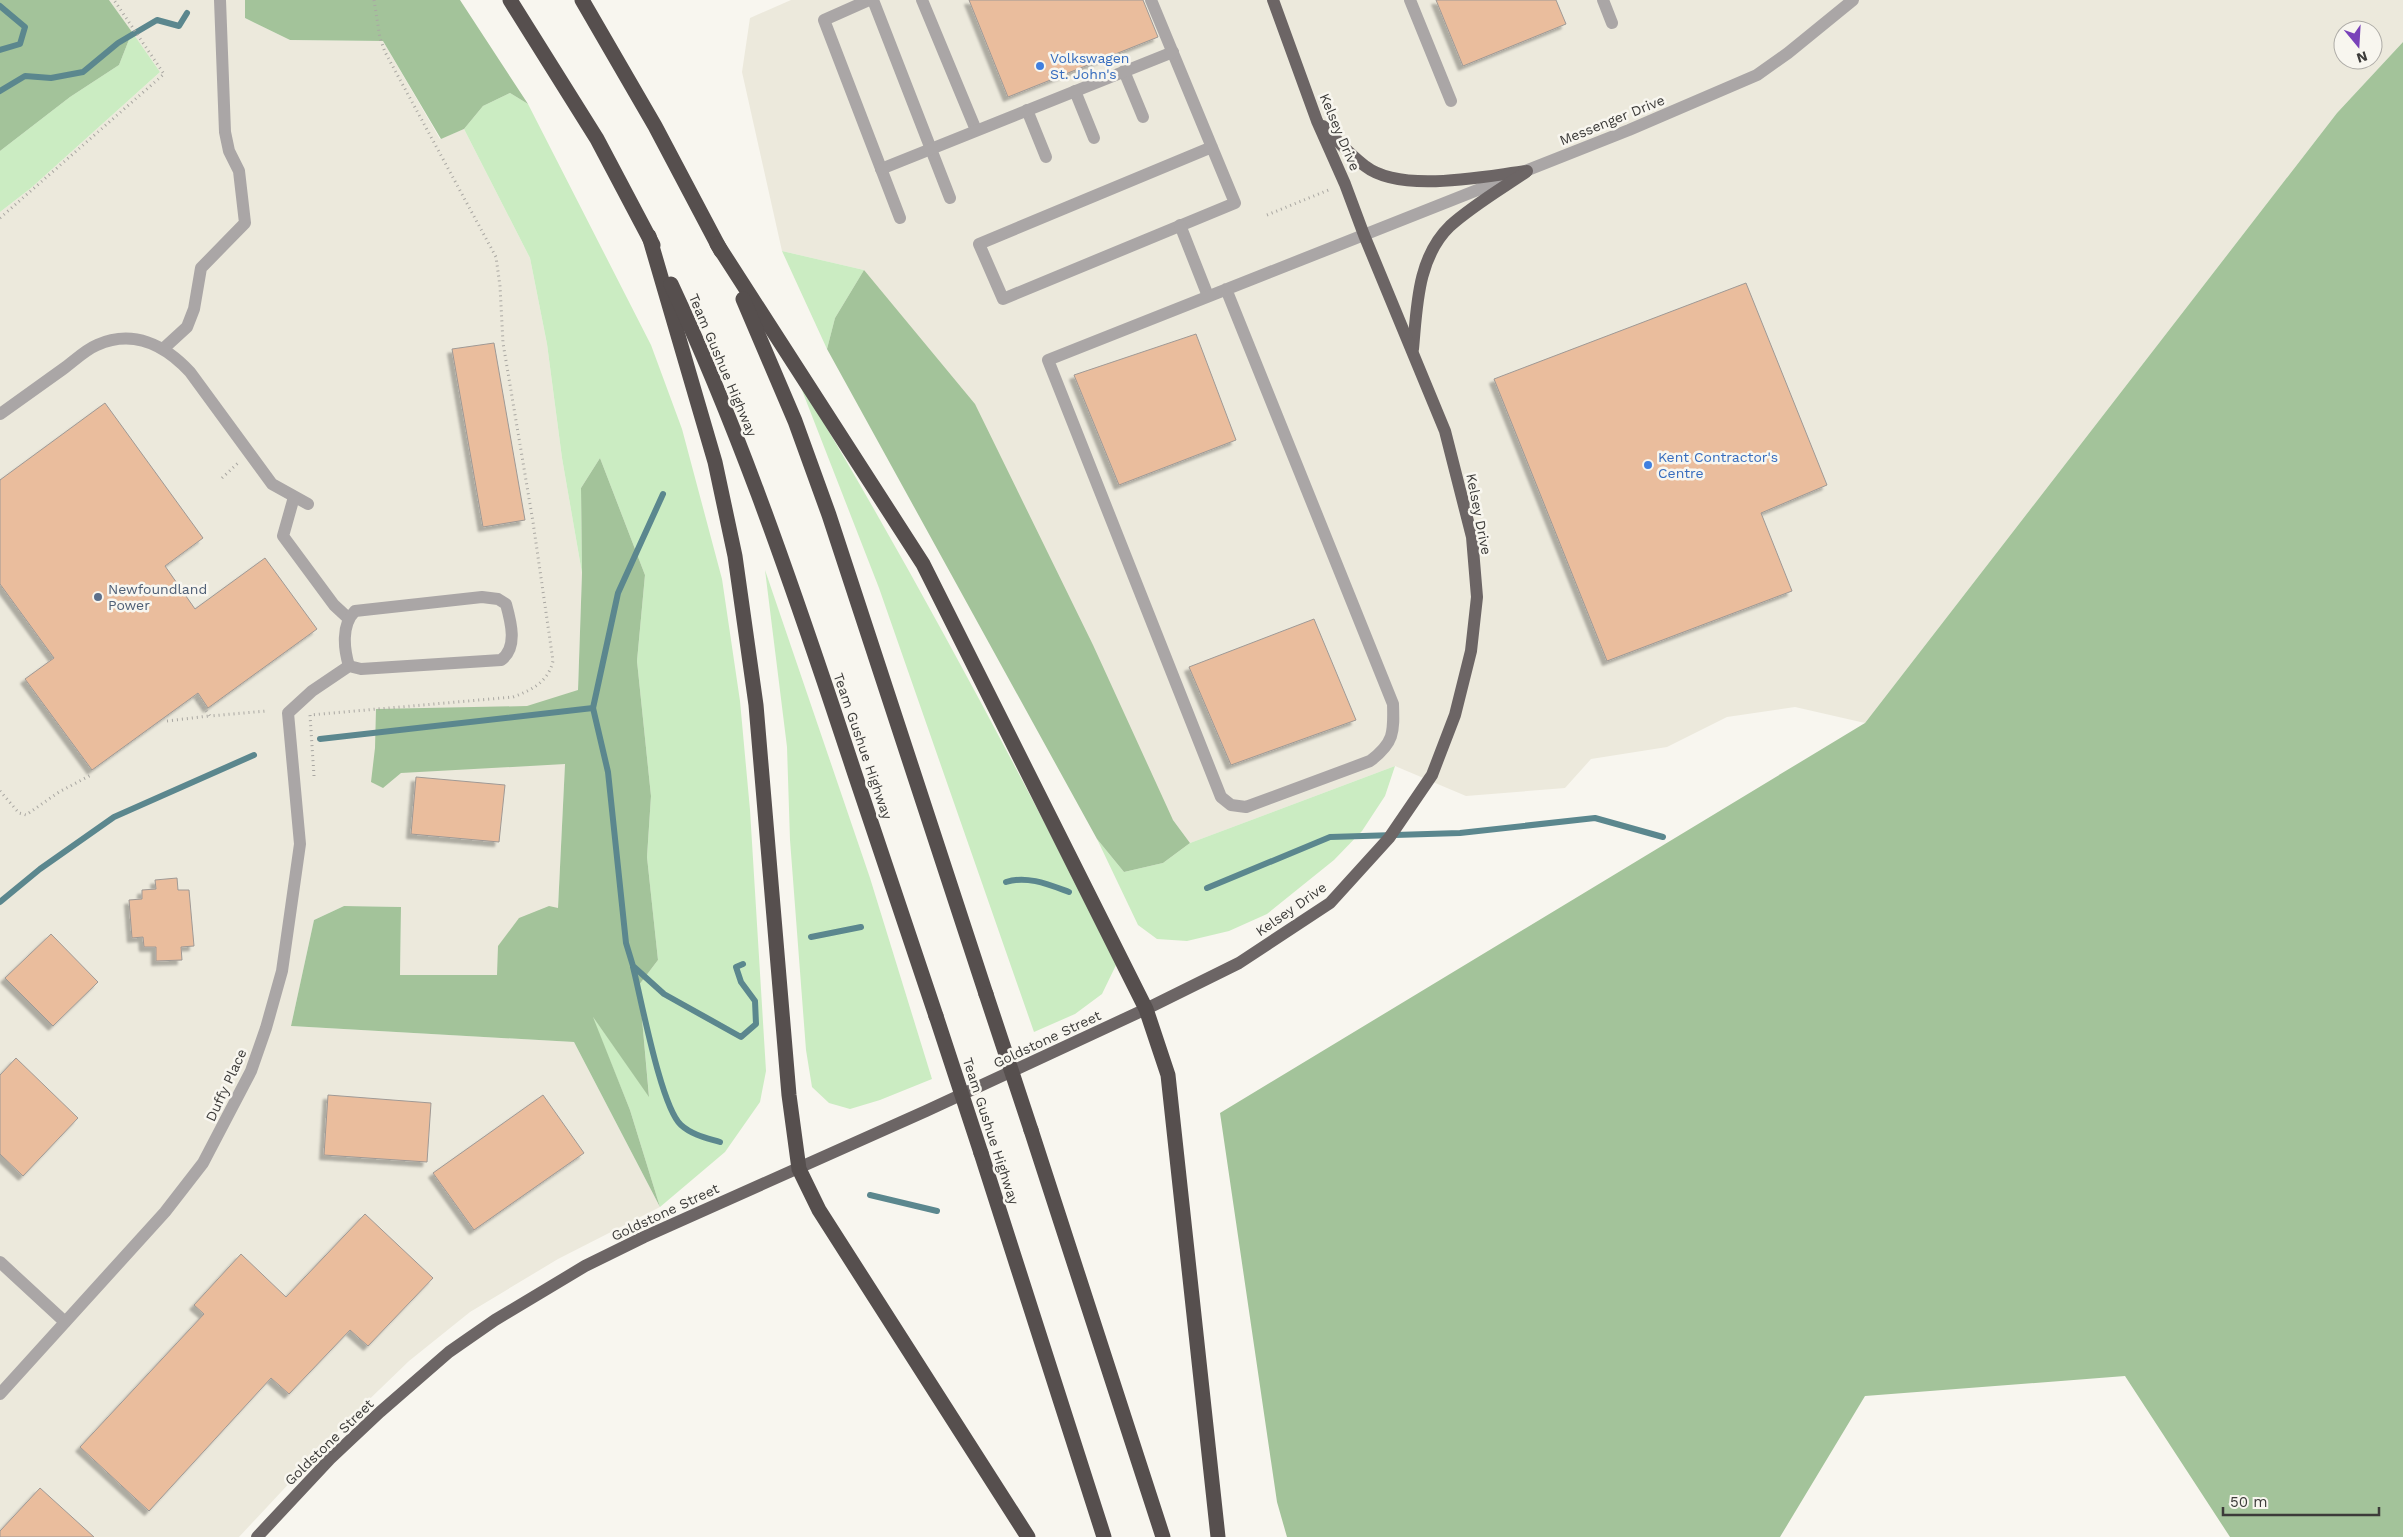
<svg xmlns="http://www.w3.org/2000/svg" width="2403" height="1537" font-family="'Work Sans',sans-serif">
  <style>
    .built { fill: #ece9dc; fill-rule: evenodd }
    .green { fill: #cbecc2 }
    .forest { fill: #a3c39a }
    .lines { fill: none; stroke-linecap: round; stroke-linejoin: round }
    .stream { stroke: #5b878e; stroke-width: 6 }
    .building { fill: #eabd9d; stroke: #9f9995; filter: url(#shadow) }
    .path { stroke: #a9a7a2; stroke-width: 3; stroke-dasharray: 1 4; stroke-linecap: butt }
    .minor { stroke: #aaa6a6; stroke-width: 12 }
    .major { stroke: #6c6565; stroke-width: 12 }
    .highway { stroke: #564f4e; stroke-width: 15 }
    .highway-bridge { stroke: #564f4e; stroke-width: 15 }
    .shop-dot { fill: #3f7fe0; stroke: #f8f6ef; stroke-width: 2 }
    .service-dot { fill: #5c6f8a; stroke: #f8f6ef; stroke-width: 2 }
    .labels { text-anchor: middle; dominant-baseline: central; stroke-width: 5; stroke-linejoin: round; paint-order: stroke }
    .shop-label { font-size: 14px; fill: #366cbe; stroke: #f8f6ef; text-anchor: start }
    .street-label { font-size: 14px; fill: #3c3b39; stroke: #f8f6ef }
    .service-label { font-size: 14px; fill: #4e5e75; stroke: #f8f6ef; text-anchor: start }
  </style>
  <defs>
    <filter id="shadow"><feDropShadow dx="-4.5" dy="4.5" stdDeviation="1" flood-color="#0004"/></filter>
  </defs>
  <rect width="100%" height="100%" fill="#f8f6ef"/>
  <!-- built -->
  <g class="built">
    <path d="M109 0H245V18L290 40 383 41 440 139 464 129 530 258 547 344 562 458 582 573 578 690 565 764 558 908 498 946V975H400L401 907 344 906 314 920 291 1026 574 1042 660 1207 558 1259 470 1312 409 1361 351 1417 239 1537H0V212L31 188 160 72Z"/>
    <path d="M791 0H2403V42L2337 113 1865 723 1795 707 1727 717 1667 747 1591 759 1565 788 1466 796 1395 766 1190 843 1173 820 864 270 782 251 742 72 750 18ZM2343 30H2373V60H2343Z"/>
  </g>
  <!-- green -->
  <g class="green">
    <path d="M132 32 160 72 31 188 0 212V151L70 97 119 65Z"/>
    <path d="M510 93 528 104 651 345 682 429 722 579 740 701 750 810 766 1071 760 1102 725 1152 660 1207 630 1110 591 1014 649 1096 639 985 658 960 647 857 651 796 637 661 645 575 600 458 581 488 582 573 562 458 547 344 530 258 464 129 483 106Z"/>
    <path d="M782 251 864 270 835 318 827 349Z"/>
    <path d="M798 380C913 570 1016 766 1117 963L1102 994 1075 1014 1034 1032 879 588Z"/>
    <path d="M765 570 870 878 932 1079 880 1100 850 1109 829 1103 812 1087 806 1050 790 840 787 747Z"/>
    <path d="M1395 766 1385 796 1362 831 1334 860 1267 914 1229 931 1187 941 1157 939 1138 925 1097 839 1124 872 1163 863 1190 843Z"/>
  </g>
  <!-- forest -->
  <g class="forest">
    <path d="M0 0H109L132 32 119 65 70 97 0 151Z"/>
    <path d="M245 0H460L528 104 510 93 483 106 464 129 441 139 383 41 290 40 245 18Z"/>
    <path d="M2403 42V1537H2230L2125 1376 1865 1396 1780 1537H1287L1277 1502 1220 1113 1865 723 2337 113Z"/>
    <path d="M864 270 975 404 1093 645 1173 820 1190 843 1163 863 1124 872 1097 839 827 349 835 318Z"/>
    <path d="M600 458 645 575 637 661 651 796 647 857 658 960 639 985 649 1097 593 1017 630 1110 660 1207 574 1042 291 1026 314 920 344 906 401 907 400 975H497L498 946 519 918 549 906 558 908 565 764 401 773 383 788 371 782 375 748 376 709 527 706 578 690 582 573 581 488Z"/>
  </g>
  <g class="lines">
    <!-- stream -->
    <g class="stream">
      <path d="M0 6 25 27 20 44 0 50"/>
      <path d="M0 91 25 76 51 78 83 72 118 43 157 20 179 26 187 13"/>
      <path d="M593 708 608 772 626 943 633 966 664 994 741 1037 756 1024 755 1001 741 982 736 967 743 964"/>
      <path d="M320 739 593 708 618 593 663 494"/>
      <path d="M1006 882C1027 875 1050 885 1069 892"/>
      <path d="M1207 888 1330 837 1460 833 1595 818 1663 837"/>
      <path d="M0 902 40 869 114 817 254 755"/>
      <path d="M811 937 861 927"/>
      <path d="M633 967C641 998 661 1107 681 1125 692 1135 707 1138 720 1142"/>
      <path d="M870 1195 937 1211"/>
    </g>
  </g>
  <!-- building -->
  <g class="building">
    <path d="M969 0H1143L1158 37 1008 97Z"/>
    <path d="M1436 0H1556L1566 24 1463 66Z"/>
    <path d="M1746 283 1827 485 1761 513 1792 591 1607 661 1494 379Z"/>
    <path d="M1196 334 1236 440 1119 485 1074 375Z"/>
    <path d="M494 343 525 520 483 527 452 349Z"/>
    <path d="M105 403 203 538 165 566 195 609 265 558 317 629 208 708 198 693 92 770 25 679 54 658 0 584V480Z"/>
    <path d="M1314 619 1356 720 1231 765 1189 667Z"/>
    <path d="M416 777 505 785 499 842 411 834Z"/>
    <path d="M177 878 178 890H189L194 946 181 947 182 960 156 961V947H144L143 937 132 938 129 900 142 899V890L156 889 155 880Z"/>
    <path d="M51 934 98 982 53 1026 5 978Z"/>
    <path d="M16 1058 78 1118 23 1176 0 1154V1075Z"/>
    <path d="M328 1095 431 1103 427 1162 324 1155Z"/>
    <path d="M543 1095 584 1153 474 1230 433 1173Z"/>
    <path d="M365 1214 433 1278 368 1346 350 1330 289 1394 271 1378 149 1511 80 1447 204 1314 194 1305 241 1254 286 1297Z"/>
    <path d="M40 1488 94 1537H0V1531Z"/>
  </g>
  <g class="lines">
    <!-- path -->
    <g class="path">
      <path d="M1267 215 1331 189"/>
      <path d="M0 218 164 74 114 0"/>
      <path d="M222 478 238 463"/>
      <path d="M197 699 210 716 266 711"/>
      <path d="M167 721 209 716"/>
      <path d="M314 776 310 715 513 697C532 690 548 682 553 661L533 522 503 343 500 286 496 257 385 52 380 38 374 0"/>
      <path d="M0 791 19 813 26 815 59 792 91 775"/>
    </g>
    <!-- minor -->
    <g class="minor">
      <path d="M869 0 824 20 900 218"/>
      <path d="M873 0 950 198"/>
      <path d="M922 0 976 130"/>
      <path d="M1151 0 1235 203 1003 299 979 244 1212 147"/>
      <path d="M1410 0 1451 101"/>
      <path d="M1603 0 1612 23"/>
      <path d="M1124 71 1143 117"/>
      <path d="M1075 91 1094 138"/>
      <path d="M1027 110 1046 157"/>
      <path d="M881 169 1173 52"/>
      <path d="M1180 225 1208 296"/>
      <path d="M1226 289 1393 704C1394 733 1394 743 1370 761L1246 807 1231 805 1221 797 1048 360 1629 130 1757 75 1788 53 1853 0"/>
      <path d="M163 349 187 327 194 309 201 268 245 223 239 171 229 151 225 132 220 0"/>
      <path d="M0 414C21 399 42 384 63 369 74 361 85 350 97 345 133 329 165 345 190 372L272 484 308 504"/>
      <path d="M294 497 283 536 334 605 348 618"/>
      <path d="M0 1262 65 1322"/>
      <path d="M0 1394 165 1212 203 1163 251 1071 266 1028 282 971 300 844 288 713 312 691 349 666 361 669 501 660C518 648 511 622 506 604L498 599 482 597 355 611C341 625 344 649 349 666"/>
    </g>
    <!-- major -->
    <g class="major">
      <path d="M1323 126C1336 139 1350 155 1365 166 1401 194 1484 176 1527 171"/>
      <path d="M1413 349C1417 307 1417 258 1450 226 1472 206 1501 189 1526 172"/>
      <path d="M257 1537 330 1459 380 1412 449 1352 495 1320 585 1266 644 1237 926 1111 1146 1009 1239 963 1330 903 1389 838 1432 775 1455 715 1471 651 1477 597 1472 537 1445 431 1364 235 1345 184 1317 121 1273 0"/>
    </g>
    <!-- highway -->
    <g class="highway">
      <path d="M510 0 597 139 653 245"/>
      <path d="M582 0 655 126 721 251"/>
      <path d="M649 236 715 462 735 556 756 705 789 1095 799 1169 819 1210 1028 1537"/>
      <path d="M717 244 923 564 1146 1009 1168 1075 1218 1537"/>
      <path d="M671 284C735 421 785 565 833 708 867 811 902 914 936 1016"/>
      <path d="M743 299 795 421 829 515 986 994"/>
      <path d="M1031 1130 1163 1537"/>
      <path d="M981 1153 1104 1537"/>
    </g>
    <!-- highway-bridge -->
    <g class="highway-bridge">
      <path d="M986 994 1031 1130"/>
      <path d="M936 1016 981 1153"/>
    </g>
  </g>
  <!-- markers -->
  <g class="shop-dot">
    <circle cx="1040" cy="66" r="5"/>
    <circle cx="1648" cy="465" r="5"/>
  </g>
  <circle class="service-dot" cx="98" cy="597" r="5"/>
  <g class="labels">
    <!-- shop labels -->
    <g class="shop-label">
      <text x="1050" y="58">Volkswagen<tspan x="1050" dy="16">St. John's</tspan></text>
      <text x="1658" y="457">Kent Contractor's<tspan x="1658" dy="16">Centre</tspan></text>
    </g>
    <!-- street labels -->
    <g class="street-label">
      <text transform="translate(1612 120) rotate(-22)">Messenger Drive</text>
      <text transform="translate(1340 132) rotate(67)">Kelsey Drive</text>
      <text transform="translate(723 365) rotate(67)">Team Gushue Highway</text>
      <text transform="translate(1479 514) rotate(79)">Kelsey Drive</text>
      <text transform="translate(863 746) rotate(71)">Team Gushue Highway</text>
      <text transform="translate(1291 909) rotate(-35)">Kelsey Drive</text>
      <text transform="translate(1047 1039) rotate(-25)">Goldstone Street</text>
      <text transform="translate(226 1085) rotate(-65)">Duffy Place</text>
      <text transform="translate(991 1131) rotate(72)">Team Gushue Highway</text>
      <text transform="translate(665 1212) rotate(-25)">Goldstone Street</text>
      <text transform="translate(329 1442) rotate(-44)">Goldstone Street</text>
    </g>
    <!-- service labels -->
    <g class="service-label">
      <text x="108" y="589">Newfoundland<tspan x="108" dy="16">Power</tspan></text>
    </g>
  </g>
  <!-- north arrow -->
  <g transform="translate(2358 45) rotate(162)"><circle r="24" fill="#f8f6ef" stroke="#adaba6"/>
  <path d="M0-4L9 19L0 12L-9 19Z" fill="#7942b9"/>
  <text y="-8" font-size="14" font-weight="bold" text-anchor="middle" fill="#3c3b39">N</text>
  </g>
  <!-- scale -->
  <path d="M2223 1507v8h156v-8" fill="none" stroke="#3c3b39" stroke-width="2.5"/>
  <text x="2230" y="1507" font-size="15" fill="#3c3b39" stroke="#f8f6ef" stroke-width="4" paint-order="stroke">50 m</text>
</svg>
